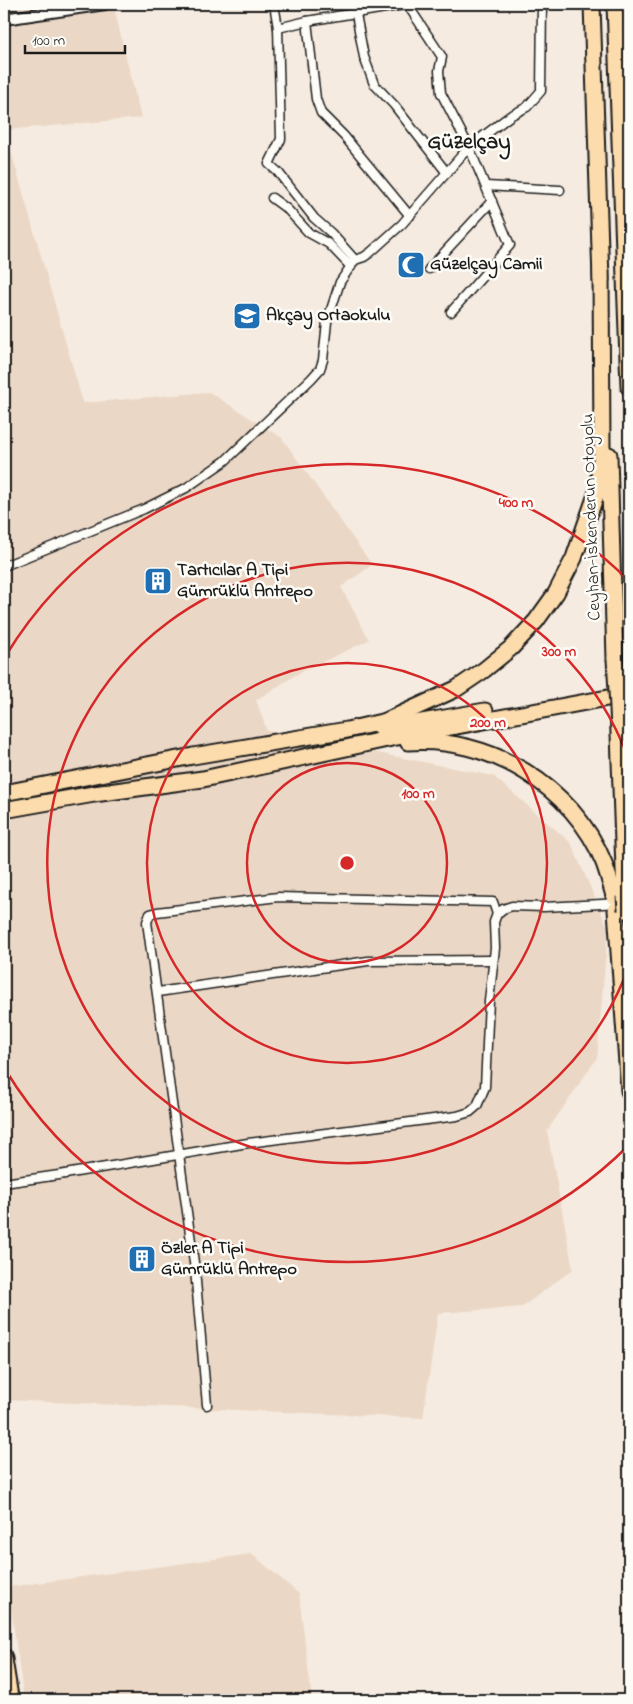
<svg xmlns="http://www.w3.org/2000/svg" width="633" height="1704" font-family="'Indie Flower',sans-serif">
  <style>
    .built { fill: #ebd7c5 }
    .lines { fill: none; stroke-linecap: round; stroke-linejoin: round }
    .minor-casing { stroke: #1c1c1c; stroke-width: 11 }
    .tertiary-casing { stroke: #1c1c1c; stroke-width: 14 }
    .trunk-casing { stroke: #1c1c1c; stroke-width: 18 }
    .motorway-casing { stroke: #1c1c1c; stroke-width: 19 }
    .minor { stroke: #fdfcf7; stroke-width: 8 }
    .tertiary { stroke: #fdfcf7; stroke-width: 10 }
    .trunk { stroke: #fcdcac; stroke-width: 14 }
    .motorway { stroke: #fcdcac; stroke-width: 15 }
    .motorway-bridge-casing { stroke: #1c1c1c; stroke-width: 19; stroke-linecap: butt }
    .motorway-bridge { stroke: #fcdcac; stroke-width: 15 }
    .ring { fill: none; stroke: #d62828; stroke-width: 2.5 }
    .labels { text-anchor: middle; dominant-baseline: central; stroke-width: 5; stroke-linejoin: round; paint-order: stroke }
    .poi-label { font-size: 18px; font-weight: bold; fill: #1c1c1c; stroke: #fdfcf7; text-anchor: start }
    .street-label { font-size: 18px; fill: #1c1c1c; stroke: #fdfcf7 }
    .district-label { font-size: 22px; font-weight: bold; fill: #1c1c1c; stroke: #fdfcf7 }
    .centre { fill: #d62828; stroke: #fdfcf7; stroke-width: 2.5 }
    .ring-label { font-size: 15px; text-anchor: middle; font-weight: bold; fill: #d62828; stroke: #fdfcf7; stroke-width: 5; stroke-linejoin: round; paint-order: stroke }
  </style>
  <rect width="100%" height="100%" fill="#f5ebe0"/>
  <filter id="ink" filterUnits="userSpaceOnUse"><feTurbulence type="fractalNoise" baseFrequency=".02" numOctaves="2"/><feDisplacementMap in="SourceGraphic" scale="10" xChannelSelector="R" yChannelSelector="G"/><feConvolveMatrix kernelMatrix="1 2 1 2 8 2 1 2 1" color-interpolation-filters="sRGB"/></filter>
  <g filter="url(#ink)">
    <!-- built -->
    <g class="built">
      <path d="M4 4H113L141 118 5 130 83 403 209 392 282 438 372 565 341 587 369 640 299 673 256 700 267 731 493 776 571 843 608 928 597 1058 547 1131 573 1269 522 1307 438 1313 423 1418 4 1400Z"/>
      <path d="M252 1554 299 1594 312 1700H24L8 1587Z"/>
    </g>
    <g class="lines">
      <defs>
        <g id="minor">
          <path d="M274 4 278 28 307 21 410 4"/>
          <path d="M407 4 442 57 439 71 441 93 469 147 510 245 451 312"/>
          <path d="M356 14 364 57 374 84 394 105 447 173"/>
          <path d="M307 21 316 99 321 113 344 136 410 216"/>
          <path d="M278 28 281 139 269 164 278 172 314 218 331 233 355 260"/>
          <path d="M486 186 560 190"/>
          <path d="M272 198 287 209 309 233 329 244 351 267"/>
          <path d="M429 269 492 201"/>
          <path d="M4 566 144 509 186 488 225 461 311 379 320 369 323 360 327 322 340 282 355 260 364 257 371 252 402 224 469 147 510 116 527 107 541 91 542 4"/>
          <path d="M158 992 368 961 493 960"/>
          <path d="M4 1183 59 1175 248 1143 457 1116 470 1112 477 1106 485 1087 489 1001 495 948 494 922 497 914 503 909 512 906 544 907 621 903"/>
          <path d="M207 1405 195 1270 147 922 150 914 157 912 278 897 493 902 497 914"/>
        </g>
        <path id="tertiary" d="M4 19 105 4"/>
        <path id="trunk" d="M4 1656 11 1700"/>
        <g id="motorway">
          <path d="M592 4 601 280"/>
          <path d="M615 4 629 387"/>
          <path d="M609 455 615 659"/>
          <path d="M618 707 625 896"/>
          <path d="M382 729 485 711"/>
          <path d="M408 742C489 736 573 786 604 863 608 874 611 885 614 896"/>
          <path d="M4 793 193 756 347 730 386 721 456 689 484 670 511 648 536 621 556 593 574 558 597 492 602 451 601 270"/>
          <path d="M4 810 94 794 203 779 392 738 629 694"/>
          <path d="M616 910 629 1091"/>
        </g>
      </defs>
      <!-- minor casing -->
      <use href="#minor" class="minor-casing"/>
      <!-- tertiary casing -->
      <use href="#tertiary" class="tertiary-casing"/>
      <!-- trunk casing -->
      <use href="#trunk" class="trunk-casing"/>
      <!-- motorway casing -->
      <use href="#motorway" class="motorway-casing"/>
      <!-- minor -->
      <use href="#minor" class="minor"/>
      <!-- tertiary -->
      <use href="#tertiary" class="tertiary"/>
      <!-- trunk -->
      <use href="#trunk" class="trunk"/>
      <!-- motorway -->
      <use href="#motorway" class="motorway"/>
      <defs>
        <g id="motorway-bridge">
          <path d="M615 659 618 707"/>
          <path d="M625 896 626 910"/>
        </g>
      </defs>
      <!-- motorway-bridge casing -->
      <use href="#motorway-bridge" class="motorway-bridge-casing"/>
      <!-- motorway-bridge -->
      <use href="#motorway-bridge" class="motorway-bridge"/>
    </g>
  </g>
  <!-- distance rings -->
  <g class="ring">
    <circle cx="347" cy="863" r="100"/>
    <circle cx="347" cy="863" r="200"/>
    <path d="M629 966A300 300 0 1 1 629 760"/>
    <path d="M629 1145A399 399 0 0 1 5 1069M5 657A399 399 0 0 1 629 581"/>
  </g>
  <!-- icons -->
  <defs>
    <symbol id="mosque-square" viewBox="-11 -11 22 22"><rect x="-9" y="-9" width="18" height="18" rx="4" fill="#1f6fb2" stroke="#fdfcf7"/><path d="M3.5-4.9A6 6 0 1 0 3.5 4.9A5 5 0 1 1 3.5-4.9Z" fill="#fff"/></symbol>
    <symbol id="school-square" viewBox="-11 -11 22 22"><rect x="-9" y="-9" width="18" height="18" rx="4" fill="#1f6fb2" stroke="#fdfcf7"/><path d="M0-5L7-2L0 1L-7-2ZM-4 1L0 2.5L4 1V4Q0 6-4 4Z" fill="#fff"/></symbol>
    <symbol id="building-square" viewBox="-11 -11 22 22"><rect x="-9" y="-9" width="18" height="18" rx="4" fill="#1f6fb2" stroke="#fdfcf7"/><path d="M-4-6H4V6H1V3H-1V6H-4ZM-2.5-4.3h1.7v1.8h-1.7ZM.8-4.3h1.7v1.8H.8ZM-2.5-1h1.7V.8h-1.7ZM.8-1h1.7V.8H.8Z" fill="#fff"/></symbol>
  </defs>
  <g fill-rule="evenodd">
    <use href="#mosque-square" x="395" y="249" width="32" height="32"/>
    <use href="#school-square" x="231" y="300" width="32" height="32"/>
    <use href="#building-square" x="142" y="565" width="32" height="32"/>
    <use href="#building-square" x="126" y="1243" width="32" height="32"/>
  </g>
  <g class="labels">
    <!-- poi labels -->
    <g class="poi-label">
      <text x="430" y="265">Güzelçay Camii</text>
      <text x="266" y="316">Akçay Ortaokulu</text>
      <text x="177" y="571">Tartıcılar A Tipi<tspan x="177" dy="21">Gümrüklü Antrepo</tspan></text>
      <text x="161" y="1249">Özler A Tipi<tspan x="161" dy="21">Gümrüklü Antrepo</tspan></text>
    </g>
    <!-- street labels -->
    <g class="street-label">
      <text transform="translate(592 517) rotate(-92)">Ceyhan-İskenderun Otoyolu</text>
    </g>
    <!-- district labels -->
    <g class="district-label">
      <text x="469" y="143">Güzelçay</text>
    </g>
  </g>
  <circle cx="347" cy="863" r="8" class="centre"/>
  <g class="ring-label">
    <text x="516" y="507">400 m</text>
    <text x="559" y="656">300 m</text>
    <text x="488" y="727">200 m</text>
    <text x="418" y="798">100 m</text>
  </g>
  <!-- margin -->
  <rect width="633" height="1704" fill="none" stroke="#fdfcf7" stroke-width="20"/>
  <rect x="10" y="10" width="613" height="1684" fill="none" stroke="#1c1c1c" stroke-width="2" filter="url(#ink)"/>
  <!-- scale -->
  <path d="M25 45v8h100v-8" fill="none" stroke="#1c1c1c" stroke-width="2.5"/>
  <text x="32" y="45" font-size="15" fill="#1c1c1c" stroke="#fdfcf7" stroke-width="4" paint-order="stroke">100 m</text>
</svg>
